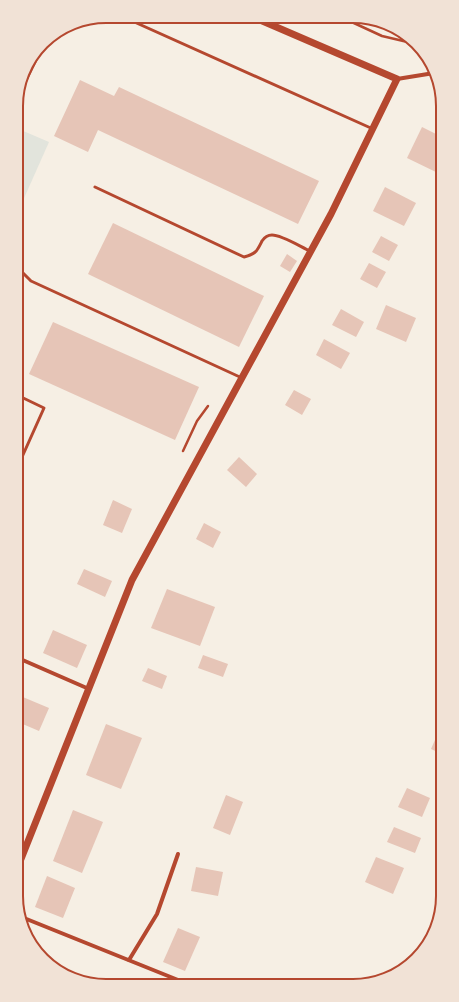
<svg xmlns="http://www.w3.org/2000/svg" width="459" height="1002" font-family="Helvetica,sans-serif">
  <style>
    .green { fill: #e2e4dc }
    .building { fill: #e6c5b7 }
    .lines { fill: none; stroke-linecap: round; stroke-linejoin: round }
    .path { stroke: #b5482f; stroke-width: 2.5 }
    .service { stroke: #b5482f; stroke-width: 3 }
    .minor { stroke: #b5482f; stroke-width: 4 }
    .tertiary { stroke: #b5482f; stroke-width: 7 }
    .rim { fill: none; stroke: #b5482f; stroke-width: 2 }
  </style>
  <rect width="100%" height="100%" fill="#f6efe4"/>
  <!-- green -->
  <path class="green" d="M21 130 49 142 17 214 16 139Z"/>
  <!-- building -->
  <g class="building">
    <path d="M80 80 114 96 119 87 319 181 298 224 98 130 88 152 54 136Z"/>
    <path d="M422 127 440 136V174L407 158Z"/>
    <path d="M385 187 416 203 404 226 373 211Z"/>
    <path d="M113 223 264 296 239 347 88 274Z"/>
    <path d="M381 236 398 245 389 261 372 252Z"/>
    <path d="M287 254 297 261 290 272 280 266Z"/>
    <path d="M369 263 386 272 377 288 360 279Z"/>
    <path d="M386 305 416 318 406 342 376 329Z"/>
    <path d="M341 309 364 322 356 337 332 325Z"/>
    <path d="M53 322 199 387 175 440 29 374Z"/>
    <path d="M324 339 350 353 341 369 316 355Z"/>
    <path d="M294 390 311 399 302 415 285 405Z"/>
    <path d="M17 418 22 420 17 430Z"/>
    <path d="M239 457 257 474 246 487 227 470Z"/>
    <path d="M113 500 132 509 122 533 103 525Z"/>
    <path d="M204 523 221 532 213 548 196 539Z"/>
    <path d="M84 569 112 581 105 597 77 584Z"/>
    <path d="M167 589 215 607 200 646 151 628Z"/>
    <path d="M53 630 87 645 77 668 43 653Z"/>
    <path d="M203 655 228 664 223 677 198 668Z"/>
    <path d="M148 668 167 676 162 689 142 681Z"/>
    <path d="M18 695 49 708 39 731 18 722Z"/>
    <path d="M106 724 142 738 121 789 86 775Z"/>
    <path d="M442 724V754L431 749Z"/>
    <path d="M407 788 430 798 422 817 398 807Z"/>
    <path d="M226 795 243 802 230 835 213 828Z"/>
    <path d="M73 810 103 822 82 873 53 861Z"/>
    <path d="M394 827 421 838 415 853 387 842Z"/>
    <path d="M376 857 404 868 393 894 365 882Z"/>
    <path d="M196 867 223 872 218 896 191 891Z"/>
    <path d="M47 876 75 888 63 918 35 907Z"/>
    <path d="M178 928 200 937 185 971 163 962Z"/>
  </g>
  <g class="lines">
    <!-- path -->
    <g class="path">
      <path d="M343 18 382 36 416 44"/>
      <path d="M183 451 197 421 208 406"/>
    </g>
    <!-- service -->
    <g class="service">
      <path d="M121 16 373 129"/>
      <path d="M16 101 46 39"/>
      <path d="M95 187 244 257C256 254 257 251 262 241 264 238 268 235 272 235 282 235 301 247 310 251"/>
      <path d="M17 267 31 281 242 378"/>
      <path d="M17 395 44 408 18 466"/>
    </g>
    <!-- minor -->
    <g class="minor">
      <path d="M397 79 434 73"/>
      <path d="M18 658 89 689"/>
      <path d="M19 916 188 984"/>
      <path d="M129 960 157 914 178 854"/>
    </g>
    <!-- tertiary -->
    <path class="tertiary" d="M19 864 132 580 331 214 397 79 253 17"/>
  </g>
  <!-- crop -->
  <path d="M0 0H459V1002H0ZM106 23H353A83 83 0 0 1 436 106V896A83 83 0 0 1 353 979H106A83 83 0 0 1 23 896V106A83 83 0 0 1 106 23Z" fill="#f1e2d6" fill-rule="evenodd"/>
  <path class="rim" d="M106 23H353A83 83 0 0 1 436 106V896A83 83 0 0 1 353 979H106A83 83 0 0 1 23 896V106A83 83 0 0 1 106 23Z"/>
</svg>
